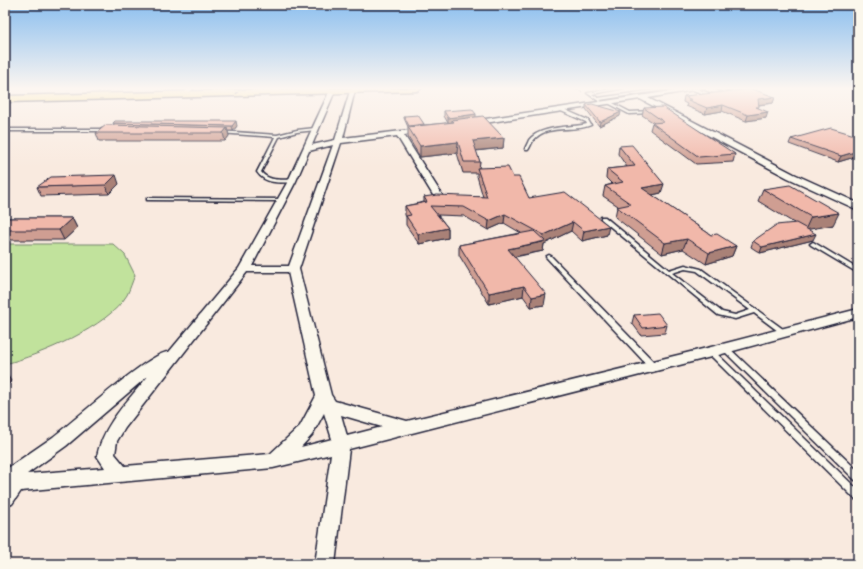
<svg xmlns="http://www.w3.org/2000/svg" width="863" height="569" font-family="Caveat,sans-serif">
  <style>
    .green { fill: #c1e29c; stroke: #72826c }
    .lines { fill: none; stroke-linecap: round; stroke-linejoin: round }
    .service-casing { stroke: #22223b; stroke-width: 3 }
    .minor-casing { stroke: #22223b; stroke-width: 3 }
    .trunk-casing { stroke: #22223b; stroke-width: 3 }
    .path { stroke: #22223b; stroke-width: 1.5; stroke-dasharray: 2.5 1.5; stroke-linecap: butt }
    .service { fill: #fbf7ec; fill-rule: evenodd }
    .minor { fill: #fbf7ec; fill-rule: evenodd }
    .trunk { fill: #fae180; fill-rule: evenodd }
    .path-bridge { stroke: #22223b; stroke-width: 1.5; stroke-dasharray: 2.5 1.5; stroke-linecap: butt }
    .wall { fill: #cf9e92; stroke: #22223b }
    .shaded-wall { fill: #a98177; stroke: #22223b }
    .building { fill: #f1b8aa; stroke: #22223b }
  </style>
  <rect width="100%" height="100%" fill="#f9eadf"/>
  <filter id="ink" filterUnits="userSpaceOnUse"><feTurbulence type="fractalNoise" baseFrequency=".025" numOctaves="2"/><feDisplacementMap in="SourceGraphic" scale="8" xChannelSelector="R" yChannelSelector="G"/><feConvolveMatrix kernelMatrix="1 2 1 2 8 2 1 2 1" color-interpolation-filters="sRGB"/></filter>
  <g filter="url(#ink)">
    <!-- green -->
    <path class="green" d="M5 244H113L125 255 135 275C132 282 130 289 127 295 108 327 40 355 5 364Z"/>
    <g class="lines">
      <defs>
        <g id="service">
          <path d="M618 88H624L592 94 598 98 669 88H675L600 100 602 101 600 102 587 93Z"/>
          <path d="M694 88 715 95 716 96 713 97 693 90Z"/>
          <path d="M714 88H718L733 93 728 96H726V94L728 93Z"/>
          <path d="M609 101 630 112 651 111 653 112 651 113 629 114 608 103V101Z"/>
          <path d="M561 109H563L588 120 591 125C574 133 546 123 533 141 531 144 530 147 528 150H526L525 149C526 146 528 143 529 140 541 125 570 128 587 124L586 122 561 111Z"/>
          <path d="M315 128H316V130L297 132 279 137 261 172C269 182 282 179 294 180V182H292C279 183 265 184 257 172L275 137 220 133 218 132 220 131 277 135 297 130Z"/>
          <path d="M5 129H107L109 130 107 131H5Z"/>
          <path d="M147 198 282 199 284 200 282 201 149 200H147Z"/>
          <path d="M601 217H605L669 270 685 265 701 269 787 332 786 334H782L754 313 735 319 718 315 601 219ZM685 269 697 271 750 310 735 315 722 312 672 273Z"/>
          <path d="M813 242 858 269V273L811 245 810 244Z"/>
          <path d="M549 255 551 256 656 364 657 366 656 368H650L547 258 546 257 547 256Z"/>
          <path d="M723 346H727L858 471V481L855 480 723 350 722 348Z"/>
          <path d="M709 350H713L858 490V500L855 499 709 354 707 352Z"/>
        </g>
        <g id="minor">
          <path d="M188 88H194L188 93 185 91Z"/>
          <path d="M276 88H282L278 91 276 90Z"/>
          <path d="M692 88H705L648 98 794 174 858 203V210L788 178 640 99 472 125 468 123 472 121Z"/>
          <path d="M330 90 335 91 312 145 335 140 350 91 355 90 343 138 427 128V132L404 135 444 198 442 200H436L397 136 341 143 299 269 331 395 335 401 407 421 711 347 858 309V317L711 357 349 449 335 564H315L331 454 273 468 21 491 12 504 5 506V470C21 459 37 448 53 437 72 423 152 350 169 352L239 268 288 181ZM333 145 289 266H252L296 181 309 151ZM247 272H288L316 396 300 426 270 454 125 466 115 454 117 441 125 428ZM149 375C128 401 104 423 97 456L105 468 27 474 66 446ZM324 413 332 439 301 447 312 435ZM341 415 382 427 347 436Z"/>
        </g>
        <path id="trunk" d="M316 88H422L417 91 5 102V96Z"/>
      </defs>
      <!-- service casing -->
      <use href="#service" class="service-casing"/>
      <!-- minor casing -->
      <use href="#minor" class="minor-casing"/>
      <!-- trunk casing -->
      <use href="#trunk" class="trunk-casing"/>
      <!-- path -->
      <path class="path" d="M572 88 583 92"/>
      <!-- service -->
      <use href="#service" class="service"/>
      <!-- minor -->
      <use href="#minor" class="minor"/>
      <!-- trunk -->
      <use href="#trunk" class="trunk"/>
      <!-- path-bridge -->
      <path class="path-bridge" d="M236 94 241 88"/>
    </g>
    <!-- wall -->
    <g class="wall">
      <path d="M684 96 775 97 773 103 759 105 758 108 766 118 746 121 722 111 705 114 686 106 687 104 683 102Z"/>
      <path d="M586 105 620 116 599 126 586 109Z"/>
      <path d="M644 108 735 154 733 162 696 164 650 130 652 123H654L642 115Z"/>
      <path d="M444 111 476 117 504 138 503 148 476 151 480 162 479 168 513 177 529 198 607 235 582 241 571 231 544 244 543 251 515 257 544 305 531 307 523 296 489 304 459 255V245L521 233 504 223 488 230 464 216 438 215 448 228V238L419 244 406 225V217L405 215V206L424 202V197H483L477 176V173H463L457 153 420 157 408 137V127L404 118V116L424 124V125L448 123 444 116Z"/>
      <path d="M113 123 237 126 233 131H228L229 136 225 141H99L96 133 114 125Z"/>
      <path d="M858 136V156L838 162 789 144 791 139Z"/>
      <path d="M619 146 661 193 652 195 711 235 736 246 732 256 706 264 683 249 662 254 615 217 617 207 618 206 603 196 605 186 612 184 606 178 607 169 627 167 618 154Z"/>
      <path d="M119 184 109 194 41 196 37 187Z"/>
      <path d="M763 189 833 225 807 229 813 240 760 253 751 247 753 241 794 223 758 201Z"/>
      <path d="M5 218H72L77 228 64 240H5Z"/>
      <path d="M634 315 667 325 665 333 641 335 632 323Z"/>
    </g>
    <!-- shaded-wall -->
    <g class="shaded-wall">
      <path d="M775 97 773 103 756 105 758 99Z"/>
      <path d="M723 105 722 111 705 114 707 108Z"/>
      <path d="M621 112 620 116 599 126 600 122Z"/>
      <path d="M768 112 766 118 746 121 748 115Z"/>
      <path d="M476 114V119L452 120V123H448V118Z"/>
      <path d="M236 121 237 126 233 131 232 126Z"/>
      <path d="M227 128 229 136 225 141 223 133Z"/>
      <path d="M504 138 503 148 472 151 473 141Z"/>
      <path d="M458 142 457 153 420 157V146Z"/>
      <path d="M858 151V156L838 162 841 156Z"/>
      <path d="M116 175 119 184 109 194 106 185Z"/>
      <path d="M664 184 661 193 639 198 642 188Z"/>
      <path d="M839 213 833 225 805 230 811 217Z"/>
      <path d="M505 214 504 223 488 230 489 221Z"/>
      <path d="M72 218 77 228 64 240 59 230Z"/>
      <path d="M573 222 571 231 544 244 543 251 507 258 508 249 543 242 544 235Z"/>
      <path d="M609 226 607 235 582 241 584 231Z"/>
      <path d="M448 228V238L419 244 418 234Z"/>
      <path d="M816 234 813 240 760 253 762 247Z"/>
      <path d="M687 239 683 249 662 254 665 243Z"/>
      <path d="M736 246 732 256 706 264 709 253Z"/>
      <path d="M524 286 523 296 489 304V293Z"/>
      <path d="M546 294 544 305 531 307 532 297Z"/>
      <path d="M5 371 11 381 5 389Z"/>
    </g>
    <!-- building -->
    <g class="building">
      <path d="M752 89 775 97 758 99 759 107H756L768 112 748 115 723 105 707 108 688 100H692L684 96Z"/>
      <path d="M592 104 621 112 600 122 586 105Z"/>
      <path d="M663 107 735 154 699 157 652 123 664 122 644 108Z"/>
      <path d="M472 109 476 114 448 118 444 111Z"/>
      <path d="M418 115 424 124 409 126 404 116Z"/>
      <path d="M483 116 504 138 473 141 480 162H464L458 142 420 146 408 127 454 122 452 120Z"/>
      <path d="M115 121H236L232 126 113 123Z"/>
      <path d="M106 125 227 128 223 133H96Z"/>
      <path d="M831 128 858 136V151L841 156 791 139Z"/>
      <path d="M632 145 664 184 642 188 711 235 717 234 736 246 709 253 687 239 665 243 617 207 631 204 605 186 623 182 607 169 635 166 619 146Z"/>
      <path d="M508 167 513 177H519L529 198 565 192 609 226 584 231 573 222 544 235 505 214 489 221 464 207 430 206 448 228 418 234 406 216 411 215 405 206 427 202 424 197 437 195 487 197 477 168Z"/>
      <path d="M116 175 106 185 37 187 51 177Z"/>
      <path d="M790 185 839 213 811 217 763 189Z"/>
      <path d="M5 218H72L59 230H5Z"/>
      <path d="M796 223 816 234 762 247 753 241 776 225Z"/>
      <path d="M534 231 545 241 508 249 546 294 532 297 524 286 489 293 459 245Z"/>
      <path d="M658 313 667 325 643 328 634 315Z"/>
    </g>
  </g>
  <!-- sky -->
  <linearGradient id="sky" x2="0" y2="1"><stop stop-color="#8abeef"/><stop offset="0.53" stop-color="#fcf6f1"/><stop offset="1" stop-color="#fcf6f1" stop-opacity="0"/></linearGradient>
  <rect width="863" height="167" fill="url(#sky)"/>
  <!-- margin -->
  <rect width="863" height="569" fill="none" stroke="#fbf7ec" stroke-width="20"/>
  <rect x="10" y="10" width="843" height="549" fill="none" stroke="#22223b" stroke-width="1.5" filter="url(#ink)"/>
</svg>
